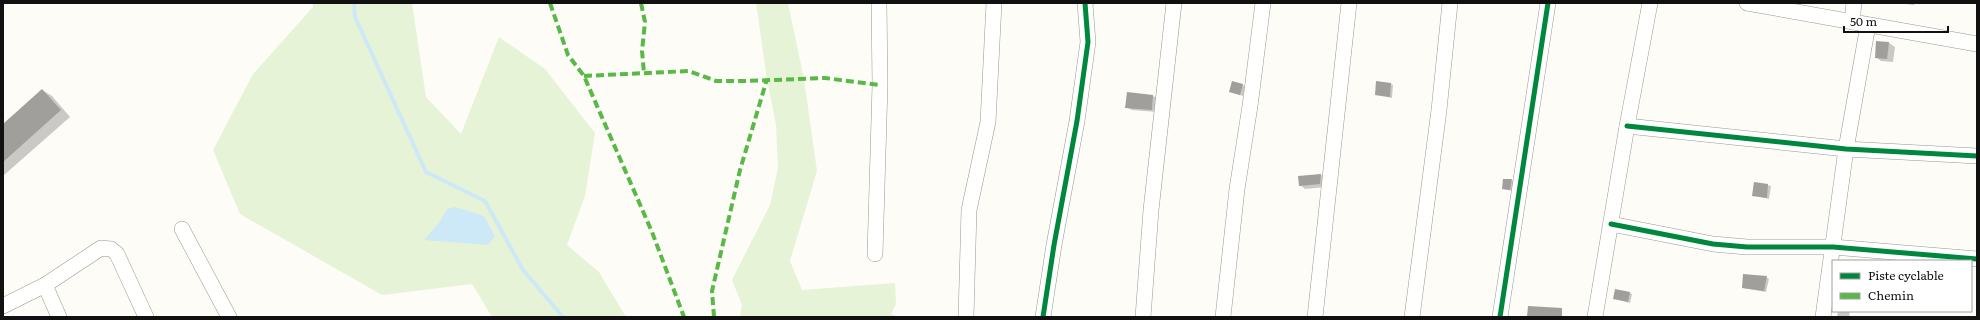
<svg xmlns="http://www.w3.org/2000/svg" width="1980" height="320" font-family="Literata,serif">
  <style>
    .green { fill: #e7f3d7 }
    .water { fill: #cde8f7 }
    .shadow { fill: #0003 }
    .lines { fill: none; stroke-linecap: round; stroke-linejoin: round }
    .stream { stroke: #cde8f7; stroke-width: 4 }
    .building { fill: #a19f9c }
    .minor-casing { stroke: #979795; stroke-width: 16 }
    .minor { stroke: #fffffe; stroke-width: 15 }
    .quiet { stroke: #58b947; stroke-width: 4; stroke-dasharray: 8 4; stroke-linecap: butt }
    .cycleway-casing { stroke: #fff; stroke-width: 8 }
    .cycleway { stroke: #00873e; stroke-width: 5 }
  </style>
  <rect width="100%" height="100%" fill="#fdfcf7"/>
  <!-- green -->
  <g class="green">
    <path d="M313 3H412L426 97 461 134 499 37 545 69 595 133 585 196 567 245 599 272 626 317H492L472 284 382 295 240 214 213 150 253 74 313 7Z"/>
    <path d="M756 3H788L804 79 817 171 790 261 802 290 895 283 896 304 891 314 898 317H740L742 305 732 280 770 205 778 167 776 125 767 79Z"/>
  </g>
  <!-- water -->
  <path class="water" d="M455 207 484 216 495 236 488 245 424 240 439 223 447 209Z"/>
  <!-- shadow -->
  <g class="shadow">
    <path d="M1897 3H1915L1914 5Z"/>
    <path d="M1877 42 1889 43 1895 47 1893 62 1881 61 1876 57Z"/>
    <path d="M1232 82 1245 86 1243 96 1230 92Z"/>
    <path d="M1391 84 1393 85 1392 98 1376 95Z"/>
    <path d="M42 90 52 96 70 117 3 176V125Z"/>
    <path d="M1153 96 1158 99 1157 112 1132 110 1126 107Z"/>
    <path d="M1321 175 1326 178V187L1305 189 1300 185Z"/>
    <path d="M1512 180 1514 182 1513 191 1503 189Z"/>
    <path d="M1754 183 1771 186 1769 199 1753 195Z"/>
    <path d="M1766 277 1769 279 1766 292 1743 288Z"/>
    <path d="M1630 293 1632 294 1630 303 1614 298Z"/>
    <path d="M1838 311H1850L1849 317H1837Z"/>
  </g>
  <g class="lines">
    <!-- stream -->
    <path class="stream" d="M354 3 355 17 426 172 485 201 523 270 563 317"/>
  </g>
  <!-- building -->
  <g class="building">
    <path d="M1876 41 1889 42 1887 59 1875 58Z"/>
    <path d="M1232 81 1243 84 1240 95 1229 92Z"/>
    <path d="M1376 81 1391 83 1390 97 1375 95Z"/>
    <path d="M42 89 61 110 3 162V124Z"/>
    <path d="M1127 92 1153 95 1152 110 1125 108Z"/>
    <path d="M1321 174 1320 184 1299 186 1298 176Z"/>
    <path d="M1503 179H1512L1510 190 1502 189Z"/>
    <path d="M1754 182 1768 184 1767 198 1752 196Z"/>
    <path d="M1743 274 1767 276 1764 291 1742 288Z"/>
    <path d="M1615 289 1630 292 1628 302 1613 299Z"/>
    <path d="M1528 306 1562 308V317H1527Z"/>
  </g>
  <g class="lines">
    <defs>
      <g id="minor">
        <path d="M1747 3 1977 44"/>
        <path d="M1852 22 1854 3"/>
        <path d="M1627 126 1846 149 1977 156"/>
        <path d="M1611 224 1713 244 1747 247H1833L1977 259"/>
        <path d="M182 229 229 317"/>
        <path d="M875 254 880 85 879 3"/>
        <path d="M45 285 59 317"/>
        <path d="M3 306 45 285 101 248 111 249 117 254 146 317"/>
        <path d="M966 317 969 210 988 122 994 3"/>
        <path d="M1043 317 1054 245 1077 121 1088 42 1085 3"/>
        <path d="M1143 317 1151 210 1174 3"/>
        <path d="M1223 317 1237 189 1250 106 1263 3"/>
        <path d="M1315 317 1349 3"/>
        <path d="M1412 317 1439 110 1450 3"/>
        <path d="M1500 317 1548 3"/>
        <path d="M1595 317 1627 126 1650 3"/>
        <path d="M1823 317 1846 149 1868 25"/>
      </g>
    </defs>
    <!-- minor casing -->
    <use href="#minor" class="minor-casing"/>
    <!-- minor -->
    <use href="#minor" class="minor"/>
    <!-- quiet -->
    <g class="quiet">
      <path d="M550 3 568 55 584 76 652 232 684 317"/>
      <path d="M641 3 645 22 642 51 644 73"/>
      <path d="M584 76 689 71 716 81H746L825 78 880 85"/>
      <path d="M714 317 712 291 740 170 767 79"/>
    </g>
    <defs>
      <g id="cycleway">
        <path d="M1627 126 1846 149 1977 156"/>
        <path d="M1611 224 1713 244 1747 247H1833L1977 259"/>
        <path d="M1043 317 1054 245 1077 121 1088 42 1085 3"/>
        <path d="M1500 317 1548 3"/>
      </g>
    </defs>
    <!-- cycleway casing -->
    <use href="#cycleway" class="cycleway-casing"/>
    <!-- cycleway -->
    <use href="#cycleway" class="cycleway"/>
  </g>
  <!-- border -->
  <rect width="1980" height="320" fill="none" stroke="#111111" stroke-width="8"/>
  <!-- legend -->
  <rect x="1832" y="260" width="140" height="52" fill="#ffffff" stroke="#a0a0a0"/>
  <rect x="1840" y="273" width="20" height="6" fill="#00873e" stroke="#a0a0a0"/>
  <text x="1868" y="280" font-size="12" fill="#111111">Piste cyclable</text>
  <rect x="1840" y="293" width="20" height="6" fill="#58b947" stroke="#a0a0a0"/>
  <text x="1868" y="300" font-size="12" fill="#111111">Chemin</text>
  <!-- scale -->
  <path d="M1844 26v6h104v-6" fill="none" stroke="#111111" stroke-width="2"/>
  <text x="1850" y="26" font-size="12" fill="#111111" stroke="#ffffff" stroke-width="3" paint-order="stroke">50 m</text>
</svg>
